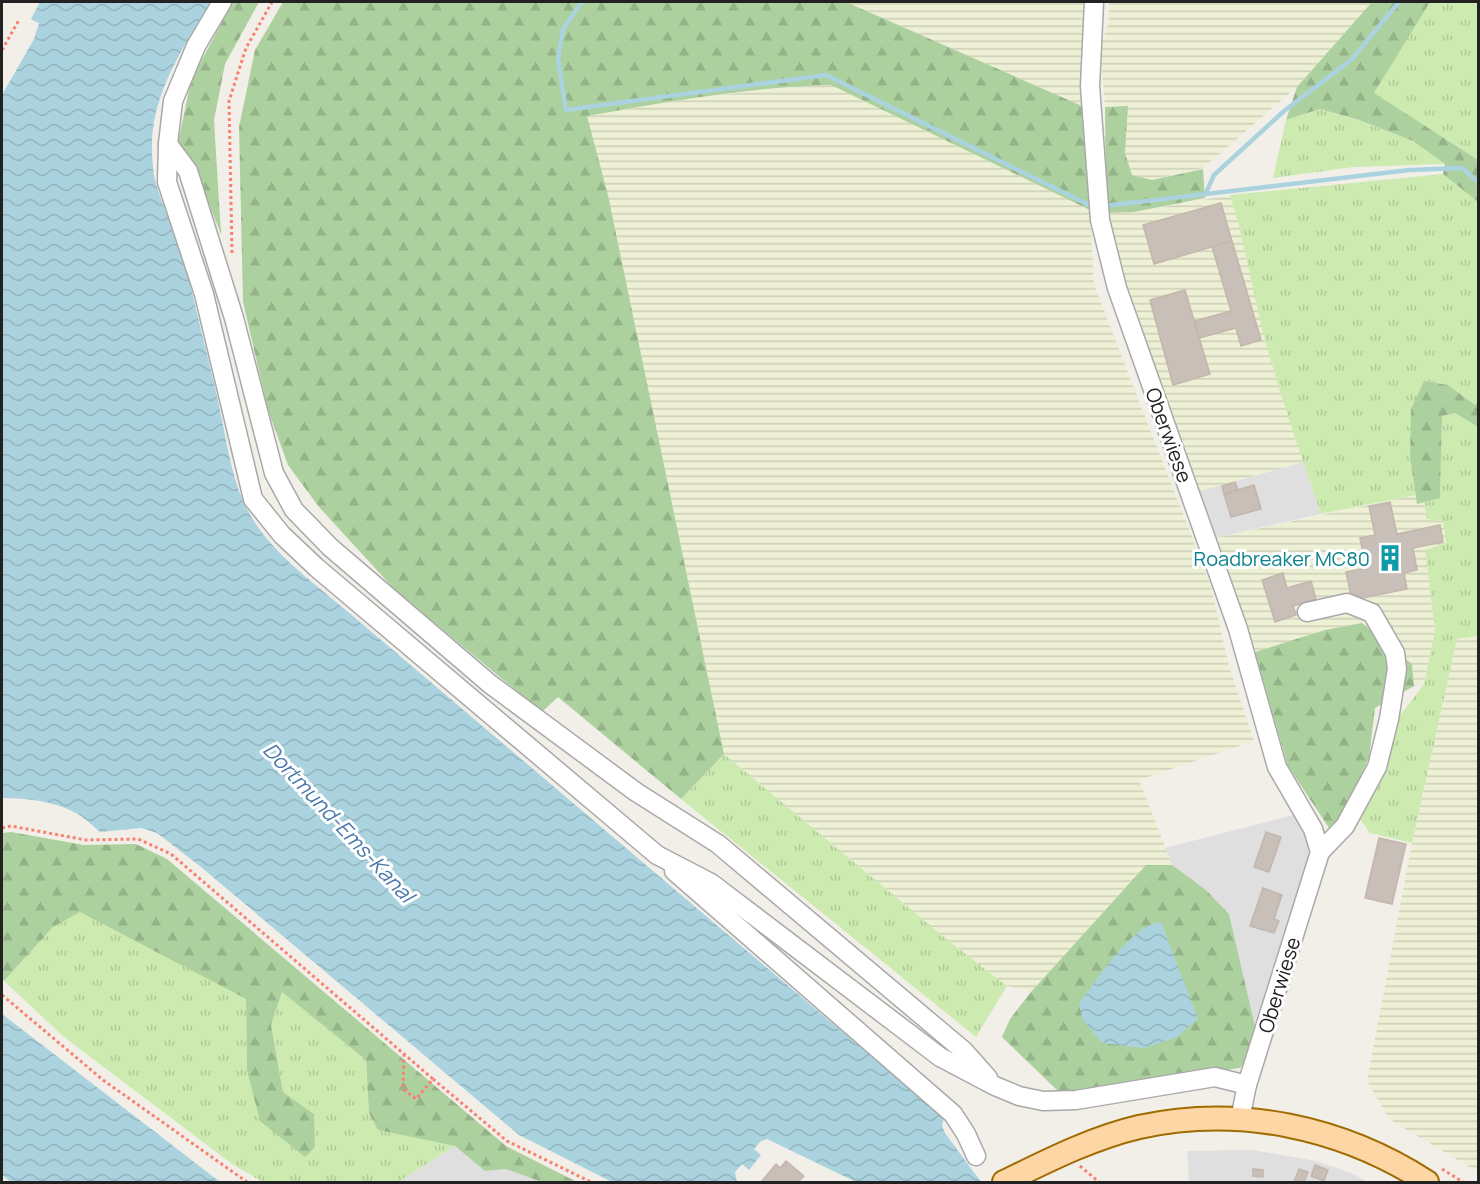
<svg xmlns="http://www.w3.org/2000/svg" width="1480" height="1184" font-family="Manrope,sans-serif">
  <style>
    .residential { fill: #e0dfdf }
    .farmland { fill: url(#farmland-rules) }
    .grass { fill: url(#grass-tufts) }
    .forest { fill: url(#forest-firs) }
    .water { fill: url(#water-waves) }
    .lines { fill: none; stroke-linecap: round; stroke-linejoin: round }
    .stream { stroke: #aad3df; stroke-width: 4.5 }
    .building { fill: #c7bfb8; stroke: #c4b6ab; stroke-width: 1.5 }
    .minor-casing { stroke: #a9a9a9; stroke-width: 21 }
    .major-casing { stroke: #a06b00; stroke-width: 26 }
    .path { stroke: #fa8072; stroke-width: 3; stroke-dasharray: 3 3; stroke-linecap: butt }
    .minor { stroke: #fff; stroke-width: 18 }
    .major { stroke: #fcd6a4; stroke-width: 22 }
    .labels { text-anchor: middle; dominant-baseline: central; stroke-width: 6; stroke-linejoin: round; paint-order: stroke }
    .street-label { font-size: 20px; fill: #222; stroke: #fff }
    .culture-label { font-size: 20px; fill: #0d838f; stroke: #fff; text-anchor: end }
    .water-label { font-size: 21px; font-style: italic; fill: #4a7aab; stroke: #fff }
  </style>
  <defs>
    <pattern id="farmland-rules" width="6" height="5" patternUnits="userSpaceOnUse" patternTransform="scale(1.5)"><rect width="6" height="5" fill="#eef0d5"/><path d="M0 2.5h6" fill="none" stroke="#ccceb7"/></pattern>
    <pattern id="grass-tufts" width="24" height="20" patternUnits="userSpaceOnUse" patternTransform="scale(1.5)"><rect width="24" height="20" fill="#cdebb0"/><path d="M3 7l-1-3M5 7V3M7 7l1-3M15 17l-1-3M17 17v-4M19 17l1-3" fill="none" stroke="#b0c997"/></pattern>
    <pattern id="forest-firs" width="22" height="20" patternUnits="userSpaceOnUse" patternTransform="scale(1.5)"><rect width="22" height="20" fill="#add19e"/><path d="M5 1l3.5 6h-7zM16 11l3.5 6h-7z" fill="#95b388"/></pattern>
    <pattern id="water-waves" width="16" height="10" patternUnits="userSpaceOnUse" patternTransform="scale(1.5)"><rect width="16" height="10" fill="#aad3df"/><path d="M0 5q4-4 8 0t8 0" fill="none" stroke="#92b5bf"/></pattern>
  </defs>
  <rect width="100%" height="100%" fill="#f2efe9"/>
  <!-- residential -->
  <g class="residential">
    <path d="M1303 462 1321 514 1214 538 1197 492Z"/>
    <path d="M1297 814 1309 841 1308 860 1255 1026 1229 914 1206 890 1172 865 1165 848Z"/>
    <path d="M455 1146 485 1171 506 1169 542 1182H398Z"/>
    <path d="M1252 1150 1316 1161 1351 1173 1368 1182H1189L1187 1151Z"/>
  </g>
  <!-- farmland -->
  <g class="farmland">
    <path d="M846 2H1086L1082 106Z"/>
    <path d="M1109 2H1372L1297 87 1203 168 1152 180 1132 175 1125 153 1128 106 1105 107 1100 47 1109 21Z"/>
    <path d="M831 85 1090 210 1094 285 1211 586 1229 666 1254 741 1139 780 1172 865H1146L1031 992 1007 986 945 938 724 754 608 195 586 116 694 98 799 86Z"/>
    <path d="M1230 195 1242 231 1267 346 1303 462 1197 492 1132 308 1106 213 1134 212Z"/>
    <path d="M1416 495 1417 504 1425 502 1426 519 1443 521 1446 543 1425 550 1435 630 1424 684 1414 686 1412 664 1362 623 1325 630 1255 652 1214 538Z"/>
    <path d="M1478 636V1172L1389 1119 1367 1081 1412 843 1457 638Z"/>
  </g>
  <!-- grass -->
  <g class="grass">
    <path d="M1430 2H1478V160L1373 93Z"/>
    <path d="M1320 109 1361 121 1413 141 1445 164 1354 167 1273 178 1286 120Z"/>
    <path d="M1443 174 1478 202V400L1475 405 1448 385 1410 457 1416 495 1321 514C1302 459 1283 404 1267 347 1253 297 1246 245 1230 195Z"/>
    <path d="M1455 413 1478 427V636L1457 639 1412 843 1370 833 1358 816 1395 722 1424 684 1435 630 1425 550 1446 543 1443 521 1426 519 1425 502 1440 497 1442 416Z"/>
    <path d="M724 754 945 938 1007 986 976 1037 681 799Z"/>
    <path d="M80 911 246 999 247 1070 314 1114 283 1092 271 1025 282 992 366 1060 369 1113 378 1130 455 1146 398 1182H263L232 1164 64 1037 4 981 53 927Z"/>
  </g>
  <!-- forest -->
  <g class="forest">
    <path d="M233 2H259L225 64 214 120 221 234 195 170 178 143 191 80Z"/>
    <path d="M283 2H846L1082 106 1090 210 831 85C749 87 667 102 587 116L608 195 724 754 681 799 558 697 542 712 396 591 319 507 288 465 268 410 243 302 239 127 255 50Z"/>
    <path d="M1372 2H1430L1374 93 1478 160V202L1443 174 1445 164 1413 141 1359 120 1320 109 1286 120 1297 87Z"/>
    <path d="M1128 106 1125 153 1132 175 1152 180 1203 169 1205 198 1134 212 1106 213 1105 107Z"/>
    <path d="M1424 381 1448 385 1475 405 1478 400V427L1455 413 1442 416 1440 498 1417 504 1410 457 1411 409Z"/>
    <path d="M1362 623 1412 664 1414 686 1375 708 1369 758 1333 834 1288 766 1255 652 1325 630Z"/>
    <path d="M11 832 84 845 136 844 167 859 506 1146 577 1182H542L506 1169 485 1171 455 1146 378 1130 369 1113 366 1060 282 992 271 1025 283 1092 314 1114 315 1147 305 1157 260 1121 247 1070 246 999 80 912 53 927 4 981 2 979V833Z"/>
    <path d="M1146 865H1172L1206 890 1229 914 1255 1026 1251 1053 1240 1068 1059 1092 1002 1037 1010 1019 1031 992Z"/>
  </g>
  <!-- water -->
  <g class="water">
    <path d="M40 2H210C187 42 159 82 153 129 151 144 152 160 154 175 159 202 174 225 182 251 188 271 192 293 197 313 204 344 213 375 219 406 227 441 231 479 248 511 270 552 312 581 347 611L944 1118 942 1126 945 1133 981 1182H856L767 1139 761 1141 754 1149 761 1155 749 1170 742 1164 735 1172 737 1182H612L519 1135 201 867 157 833 141 828 100 832C94 827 88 821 81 816 60 802 27 798 2 798V95L34 39 39 23 31 19Z"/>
    <path d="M1161 922 1198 1019 1177 1037 1144 1048 1102 1043 1083 1020 1079 1004C1095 982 1124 938 1148 926 1151 924 1157 923 1161 922Z"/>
    <path d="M2 1013 6 1017 220 1182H11L2 1175Z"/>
  </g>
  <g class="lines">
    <!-- stream -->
    <g class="stream">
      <path d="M582 2 563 29 558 59 566 110 826 75 1093 207"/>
      <path d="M1206 193 1214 175 1284 111 1351 60 1399 2"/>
      <path d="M1104 206 1409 170 1462 168 1478 182"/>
    </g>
  </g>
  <!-- building -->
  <g class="building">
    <path d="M1221 203 1232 241 1154 264 1143 225Z"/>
    <path d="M1232 241 1261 340 1241 346 1236 328 1199 338 1194 321 1231 311 1212 247Z"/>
    <path d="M1185 290 1210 374 1173 385 1150 300Z"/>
    <path d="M1235 482 1238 490 1224 494 1222 486Z"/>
    <path d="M1254 485 1261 509 1231 517 1224 494Z"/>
    <path d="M1390 502 1397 534 1440 525 1443 542 1413 548 1417 570 1404 573 1407 589 1352 600 1346 572 1366 568 1360 538 1375 535 1369 506Z"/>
    <path d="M1283 573 1287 588 1311 581 1316 599 1293 606 1296 615 1275 622 1262 580Z"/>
    <path d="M1266 832 1281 837 1269 872 1254 867Z"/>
    <path d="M1379 838 1406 844 1392 904 1365 898Z"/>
    <path d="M1263 888 1282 895 1274 919 1279 921 1274 933 1250 926Z"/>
    <path d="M786 1161 804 1176 798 1182H761L776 1164 780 1168Z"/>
    <path d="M1315 1165 1328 1170 1324 1181 1311 1176Z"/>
    <path d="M1253 1169 1263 1170V1177L1253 1176Z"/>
    <path d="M1299 1169 1308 1172 1304 1182H1294Z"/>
  </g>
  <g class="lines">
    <defs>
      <g id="minor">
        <path d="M222 2 196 46 173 101 168 144 167 182 204 294 253 499 282 535 317 568 657 855 711 883 940 1057 995 1086 1019 1096 1043 1101 1076 1100 1215 1077 1247 1085"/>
        <path d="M1094 2 1090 86 1100 220 1117 288 1238 629 1277 767 1313 829 1320 852 1247 1085 1240 1119"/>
        <path d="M168 144 188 171 234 318 274 473 294 510 330 547 490 684 636 792 718 844 964 1051 988 1078"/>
        <path d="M1307 612 1347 603 1372 613 1395 653 1397 669 1389 719 1377 767 1345 826 1320 852"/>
        <path d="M674 871 953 1114 966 1134 976 1156"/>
      </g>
      <path id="major" d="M1004 1182C1047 1161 1092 1138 1139 1127 1239 1105 1342 1127 1427 1182"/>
    </defs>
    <!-- minor casing -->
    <use href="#minor" class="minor-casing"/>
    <!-- major casing -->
    <use href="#major" class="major-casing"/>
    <!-- path -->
    <g class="path">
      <path d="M2 50 19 20"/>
      <path d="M232 253 229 101 246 48 272 2"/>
      <path d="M2 828 11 826 86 840 138 839 171 854 404 1054 433 1079 416 1099 403 1089 404 1054"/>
      <path d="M2 995 103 1080 247 1182"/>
      <path d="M433 1079 507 1141 591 1182"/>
      <path d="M1080 1166 1099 1182"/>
      <path d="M1442 1169 1463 1182"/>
    </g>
    <!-- minor -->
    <use href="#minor" class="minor"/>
    <!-- major -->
    <use href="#major" class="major"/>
  </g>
  <!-- icons -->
  <defs>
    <symbol id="building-bare" viewBox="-9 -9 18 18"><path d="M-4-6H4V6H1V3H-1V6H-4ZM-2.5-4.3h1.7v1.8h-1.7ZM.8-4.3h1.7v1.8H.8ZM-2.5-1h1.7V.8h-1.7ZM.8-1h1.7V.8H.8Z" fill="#0f9aa8" stroke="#fff" stroke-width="2.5" paint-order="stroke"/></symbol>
  </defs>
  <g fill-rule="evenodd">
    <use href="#building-bare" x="1371" y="539" width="38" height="38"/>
  </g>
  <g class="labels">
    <!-- street labels -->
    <g class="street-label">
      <text transform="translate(1169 435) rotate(70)">Oberwiese</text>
      <text transform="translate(1279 985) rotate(-73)">Oberwiese</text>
    </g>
    <!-- culture labels -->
    <g class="culture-label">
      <text x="1370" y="558">Roadbreaker MC80</text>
    </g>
    <!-- water labels -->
    <g class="water-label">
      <text transform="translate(339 822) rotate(47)">Dortmund-Ems-Kanal</text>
    </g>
  </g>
  <!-- border -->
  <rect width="1480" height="1184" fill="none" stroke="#222222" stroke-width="6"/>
</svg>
